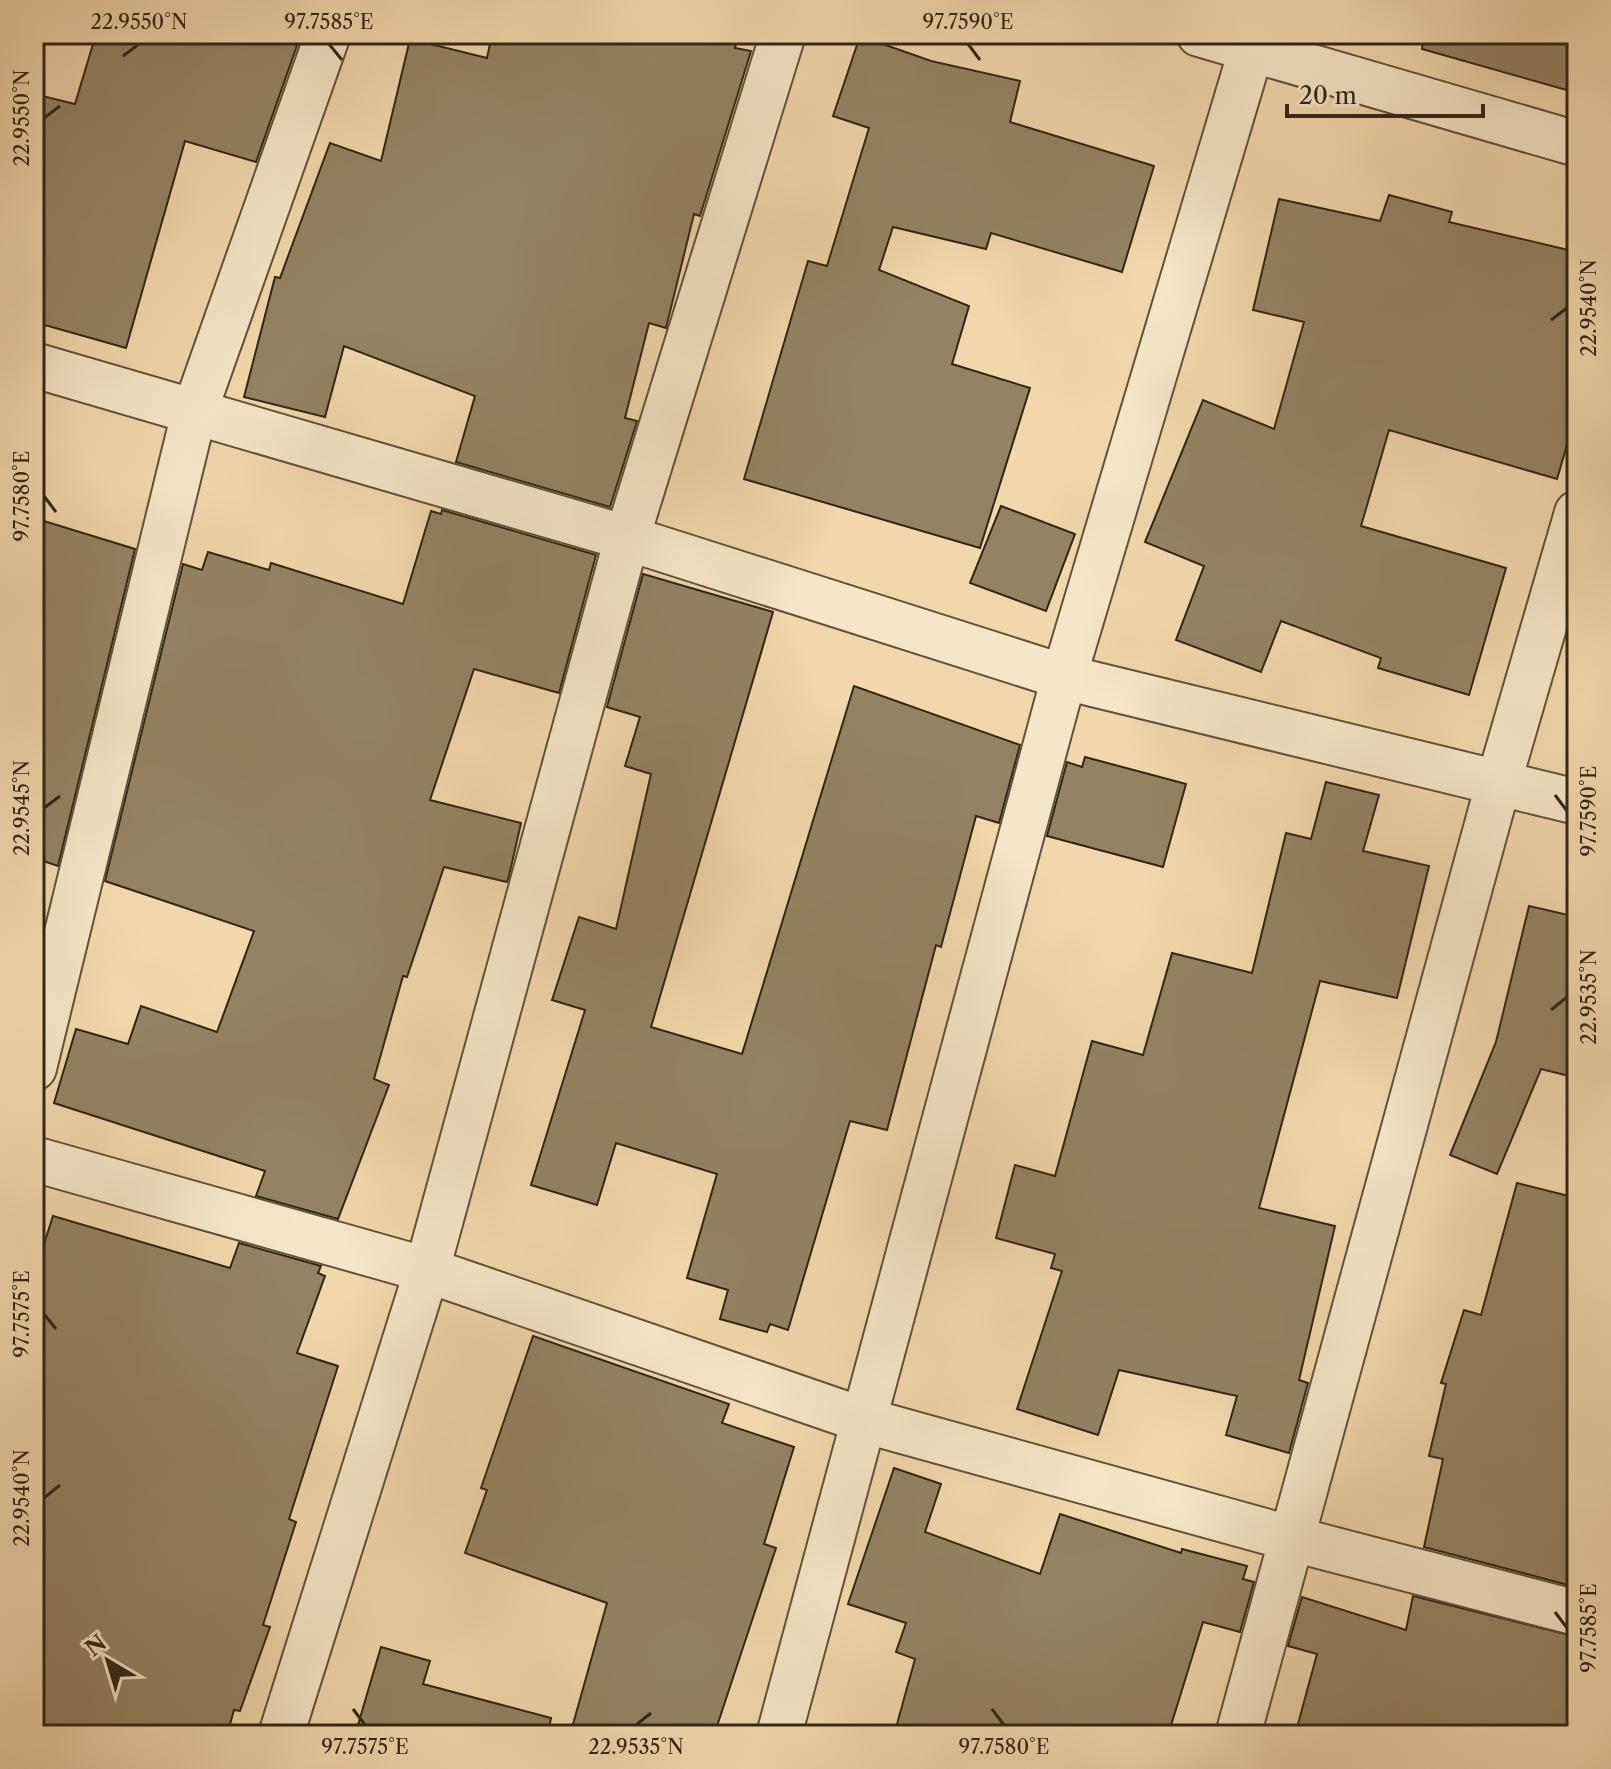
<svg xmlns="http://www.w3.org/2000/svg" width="1611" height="1769" font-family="'Libre Caslon Text',serif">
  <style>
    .building { fill: #958264; stroke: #322617; stroke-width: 2 }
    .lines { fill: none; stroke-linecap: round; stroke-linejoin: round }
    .minor-casing { stroke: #62523c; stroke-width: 48 }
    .minor { stroke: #f6e5c8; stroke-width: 44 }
    .ticks { fill: none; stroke: #322617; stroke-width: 3 }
    .neatline { fill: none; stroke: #322617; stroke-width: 3 }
    .ticks-label { font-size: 20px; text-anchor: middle; fill: #322617 }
  </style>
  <rect width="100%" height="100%" fill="#f1d7ab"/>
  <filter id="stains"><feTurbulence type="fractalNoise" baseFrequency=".0025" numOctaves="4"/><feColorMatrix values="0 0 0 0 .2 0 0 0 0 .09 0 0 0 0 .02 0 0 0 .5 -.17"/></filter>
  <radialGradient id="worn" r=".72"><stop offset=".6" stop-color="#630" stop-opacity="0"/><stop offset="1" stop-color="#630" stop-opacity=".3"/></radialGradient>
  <!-- building -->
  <g class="building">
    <path d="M96 34H301L256 162 185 141 126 348 34 322V94L75 104Z"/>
    <path d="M492 34H738L735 48 751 51 700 216 694 214 666 328 649 323 625 418 637 421 610 507 456 462 475 396 344 346 325 417 244 397 275 277 280 278 330 143 381 161 410 39 487 58Z"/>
    <path d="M1424 34H1577V93L1422 49Z"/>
    <path d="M860 36 931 61 1020 81 1010 122 1154 166 1122 272 991 233 986 249 893 227 879 270 969 306 952 364 1030 388 980 548 744 479 808 261 827 266 869 128 833 116Z"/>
    <path d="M1389 195 1452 212 1449 222 1577 252V411L1557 479 1389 430 1361 526 1506 568 1469 695 1378 668 1381 658 1281 621 1261 672 1176 640 1204 566 1145 542 1203 400 1274 429 1304 322 1253 310 1279 199 1380 221Z"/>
    <path d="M1001 506 1075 534 1046 611 970 583Z"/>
    <path d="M442 510 596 555 559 693 474 669 430 800 521 823 509 876 507 882 444 867 407 977 403 976 374 1079 389 1085 338 1219 256 1196 265 1171 54 1103 76 1029 128 1044 141 1006 217 1032 254 931 105 881 183 564 202 570 208 552 269 570 271 563 403 604 431 511 441 514Z"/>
    <path d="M34 518 135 549 58 866 34 858Z"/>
    <path d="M643 574 773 612 651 1027 742 1054 854 686 1020 745 999 823 976 816 941 947 936 945 887 1130 850 1121 788 1330 770 1324 767 1332 720 1319 728 1290 687 1278 717 1174 616 1143 597 1205 531 1185 585 1010 552 1000 579 917 616 929 651 774 625 766 640 717 607 707Z"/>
    <path d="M1085 757 1186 784 1163 867 1047 836 1067 762 1082 767Z"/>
    <path d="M1326 782 1379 795 1363 851 1429 866 1397 998 1320 981 1259 1208 1335 1226 1299 1380 1308 1383 1289 1453 1226 1435 1237 1396 1119 1370 1098 1435 1017 1409 1062 1271 1051 1268 1055 1254 996 1238 1015 1165 1055 1176 1092 1041 1143 1055 1172 953 1252 973 1286 833 1311 839Z"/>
    <path d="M1529 906 1577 917V1078L1541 1069 1497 1174 1450 1155 1496 1042Z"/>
    <path d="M1517 1183 1577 1198V1563L1572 1586 1424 1547 1443 1459 1429 1456 1446 1384 1441 1383 1464 1310 1481 1315Z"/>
    <path d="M53 1216 230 1268 239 1243 321 1266 318 1273 325 1276 297 1353 338 1366 289 1519 296 1522 263 1625 270 1627 240 1711 234 1710 227 1735H34V1275Z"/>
    <path d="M533 1336 729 1404 722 1423 794 1447 764 1544 776 1548 714 1735H570L607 1603 465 1553 487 1490 481 1488Z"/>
    <path d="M894 1468 941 1484 925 1532 1040 1574 1060 1514 1181 1553 1182 1549 1247 1566 1243 1579 1254 1582 1240 1632 1203 1622 1168 1735H894L915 1659 896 1652 906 1623 848 1604Z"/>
    <path d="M1413 1596 1577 1637V1735H1295L1317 1654 1288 1646 1302 1597 1406 1630Z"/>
    <path d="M381 1647 430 1661 423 1684 551 1718 548 1735H355Z"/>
  </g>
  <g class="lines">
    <defs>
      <g id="minor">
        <path d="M1199 34 1577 144"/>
        <path d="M34 365 627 538 1064 677 1577 802"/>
        <path d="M34 1068 194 413 328 34"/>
        <path d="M34 1159 427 1270 863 1420 1293 1539 1577 1613"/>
        <path d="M281 1735 427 1270 627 538 783 34"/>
        <path d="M779 1735 1064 677 1256 34"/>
        <path d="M1238 1735 1499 781 1577 513"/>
      </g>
    </defs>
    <!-- minor casing -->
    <use href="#minor" class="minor-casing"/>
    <!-- minor -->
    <use href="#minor" class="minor"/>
  </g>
  <!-- ticks -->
  <path class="ticks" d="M329 44 342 60M968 44 980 60M123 56 139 44M44 118 60 106M1551 320 1567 308M44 496 56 512M1555 795 1567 811M44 808 60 796M1551 1010 1567 997M44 1314 56 1329M44 1498 60 1485M1555 1612 1567 1628M353 1709 365 1725M992 1709 1004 1725M636 1725 651 1713"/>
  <!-- margin -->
  <rect width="1611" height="1769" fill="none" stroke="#f1d7ab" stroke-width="88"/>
  <!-- north arrow -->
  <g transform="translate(108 1661) rotate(322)" stroke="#f6e5c8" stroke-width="6" paint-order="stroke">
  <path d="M0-6L14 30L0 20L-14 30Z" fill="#322617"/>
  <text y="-12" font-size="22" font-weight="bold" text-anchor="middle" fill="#322617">N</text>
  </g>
  <!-- scale -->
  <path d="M1287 104v12h196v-12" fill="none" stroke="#322617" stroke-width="4"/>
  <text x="1299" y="104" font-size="24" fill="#322617" stroke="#f6e5c8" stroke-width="6" paint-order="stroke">20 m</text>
  <rect x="44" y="44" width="1523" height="1681" class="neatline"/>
  <g class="ticks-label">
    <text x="139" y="29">22.9550°N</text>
    <text x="329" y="29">97.7585°E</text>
    <text x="968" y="29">97.7590°E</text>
    <text transform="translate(22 118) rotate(-90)" y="7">22.9550°N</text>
    <text transform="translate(1589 308) rotate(-90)" y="7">22.9540°N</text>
    <text transform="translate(22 496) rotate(-90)" y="7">97.7580°E</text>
    <text transform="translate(22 808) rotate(-90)" y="7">22.9545°N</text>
    <text transform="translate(1589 811) rotate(-90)" y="7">97.7590°E</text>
    <text transform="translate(1589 997) rotate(-90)" y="7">22.9535°N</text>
    <text transform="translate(22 1314) rotate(-90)" y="7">97.7575°E</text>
    <text transform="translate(22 1498) rotate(-90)" y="7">22.9540°N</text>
    <text transform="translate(1589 1628) rotate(-90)" y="7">97.7585°E</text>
    <text x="365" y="1754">97.7575°E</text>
    <text x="636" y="1754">22.9535°N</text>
    <text x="1004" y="1754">97.7580°E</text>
  </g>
  <rect width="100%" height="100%" filter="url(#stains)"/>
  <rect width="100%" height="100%" fill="url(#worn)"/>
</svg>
